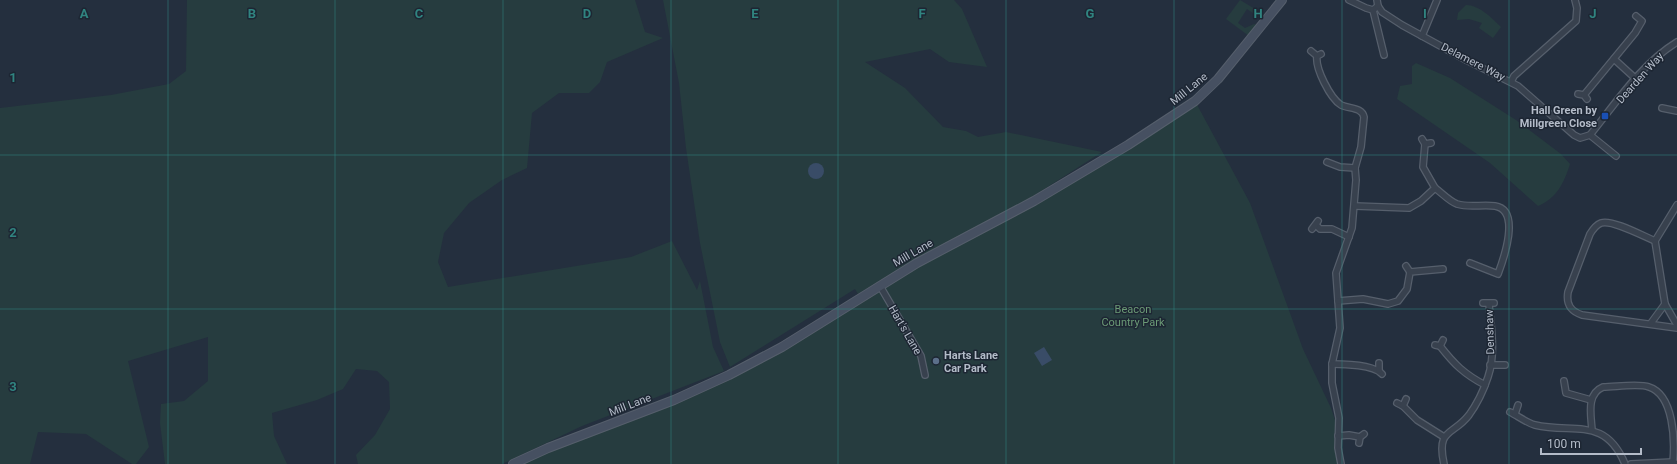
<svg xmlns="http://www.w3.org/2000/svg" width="1677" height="464" font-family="Roboto,sans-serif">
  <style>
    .green { fill: #263c3f }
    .water { fill: #394c67 }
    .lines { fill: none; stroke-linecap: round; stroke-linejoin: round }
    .street-casing { stroke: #565f6c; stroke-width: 8 }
    .secondary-casing { stroke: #565f6c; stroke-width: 10 }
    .street { stroke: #38414e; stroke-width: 5.5 }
    .secondary { stroke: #465061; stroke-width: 8 }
    .grid { fill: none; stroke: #308480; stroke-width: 1; stroke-opacity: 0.55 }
    .transit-dot { fill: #1a4fb4; stroke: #1d2633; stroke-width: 1.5 }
    .service-dot { fill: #5c6f8a; stroke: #1d2633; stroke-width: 1.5 }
    .labels { text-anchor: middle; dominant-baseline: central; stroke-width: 3; stroke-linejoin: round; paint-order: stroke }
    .street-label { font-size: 11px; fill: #b4bcc9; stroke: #1d2633 }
    .poi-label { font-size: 11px; font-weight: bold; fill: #b4bcc9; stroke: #1d2633; text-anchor: end }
    .park-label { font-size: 11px; fill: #6b9a76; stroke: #1d2633 }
    .grid-label { font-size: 13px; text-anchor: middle; font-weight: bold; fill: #308480; stroke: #1d2633; stroke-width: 3; stroke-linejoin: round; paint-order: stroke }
  </style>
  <rect width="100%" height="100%" fill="#242f3e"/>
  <!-- green -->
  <g class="green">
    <path d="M187 0H635L645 32 663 38 607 62 600 82 589 93H559L532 113 527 168 502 180 469 203 444 233 438 262 448 287 631 257 672 241 697 290 700 281 713 347 724 371 582 426 502 464H358L356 455 375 435 390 409 389 382 377 371 356 369 343 389 317 400 272 413 274 436 287 464H165L160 423 161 404 184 401 208 381V337L128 361 149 447 136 464H132L86 434 38 432 30 464H0V108L111 95 169 84 186 71Z"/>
    <path d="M663 0H954L962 9 987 67 949 62 930 49 865 62 905 88 943 127 966 131 978 137 1006 132 1102 152 1032 197 915 259 858 294 855 289 730 367 720 342 700 243 686 148 679 83Z"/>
    <path d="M1240 0 1265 15 1262 19 1247 9 1238 23 1245 28 1254 24 1257 25 1249 36 1226 19Z"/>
    <path d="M1466 5C1479 5 1492 18 1501 27L1493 38 1479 28 1482 23 1469 19 1457 20 1458 13Z"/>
    <path d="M1416 63 1450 78 1516 120 1561 154 1570 164C1564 183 1557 198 1538 206L1490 163 1397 99 1400 86 1412 84V66Z"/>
    <path d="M1195 101 1250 203 1303 349 1331 408 1338 429 1341 464H513L729 375 917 263 1034 201Z"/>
  </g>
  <!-- water -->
  <g class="water">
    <circle cx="816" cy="171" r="8"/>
    <path d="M1044 347 1052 360 1042 366 1034 353Z"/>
  </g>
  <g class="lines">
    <defs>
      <g id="street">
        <path d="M1349 0 1366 8 1373 10 1378 6 1382 12 1402 25 1466 60 1518 86 1574 135 1580 138 1590 135C1616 103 1641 64 1677 42"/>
        <path d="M1377 0 1378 6"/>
        <path d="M1373 10 1384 55"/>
        <path d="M1422 36 1437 0"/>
        <path d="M1311 51 1317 56"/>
        <path d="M1321 54 1317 56C1315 68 1330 98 1341 105 1349 109 1362 107 1364 117L1361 147 1355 168 1356 180 1352 228 1336 273 1340 328 1332 364V383L1339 418 1338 448 1341 464"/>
        <path d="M1614 59 1636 79"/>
        <path d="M1511 82 1514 76 1576 21 1577 8 1575 0"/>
        <path d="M1578 94 1584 95 1587 99"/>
        <path d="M1584 95 1635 33 1642 21 1636 16"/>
        <path d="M1662 108 1677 111"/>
        <path d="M1590 135 1616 156"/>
        <path d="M1422 139 1425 144 1431 143"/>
        <path d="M1327 162 1340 167 1355 168"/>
        <path d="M1435 188C1442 193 1449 201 1457 204 1470 208 1482 204 1495 206 1521 210 1504 258 1498 274L1470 263"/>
        <path d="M1677 205 1655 241 1665 304 1677 325"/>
        <path d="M1355 206 1409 208 1421 201 1435 188 1423 167 1425 144"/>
        <path d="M1316 225 1320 229H1332L1349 237"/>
        <path d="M1312 229 1318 221"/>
        <path d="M1655 241C1643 236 1612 219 1601 223 1596 225 1593 229 1590 234L1568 292C1566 304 1570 311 1582 315L1677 328"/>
        <path d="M1406 266 1410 272"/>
        <path d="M880 286 921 356 925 375"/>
        <path d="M1338 301 1363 299 1388 304 1398 301 1407 289 1410 272 1443 269"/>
        <path d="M1483 303H1494"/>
        <path d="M1651 323 1665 304"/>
        <path d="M1435 345 1440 346 1443 340"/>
        <path d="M1440 346C1454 364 1464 374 1485 385"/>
        <path d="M1332 364C1344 364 1374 365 1382 374"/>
        <path d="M1490 365H1505"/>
        <path d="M1379 370V363"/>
        <path d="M1564 381 1566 393 1591 400"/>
        <path d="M1397 403 1403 406 1417 420 1444 437"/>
        <path d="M1403 406 1406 399"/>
        <path d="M1510 412C1518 416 1527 423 1535 425 1574 434 1605 416 1625 464"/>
        <path d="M1515 414 1518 405"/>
        <path d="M1592 430C1591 415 1586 394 1603 387 1615 387 1639 383 1649 387 1674 395 1675 441 1673 462"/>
        <path d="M1338 436 1349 435 1360 437"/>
        <path d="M1359 443 1360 437 1364 434"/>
        <path d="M1444 464C1436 428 1453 436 1469 415 1477 404 1484 389 1488 377 1496 354 1491 327 1489 304"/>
        <path d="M1631 464 1673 462 1677 464"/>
      </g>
      <path id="secondary" d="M513 464 548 448 674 400 729 375 782 347 917 263 1034 201 1128 145 1195 101 1218 79 1282 0"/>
    </defs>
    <!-- street casing -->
    <use href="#street" class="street-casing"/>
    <!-- secondary casing -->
    <use href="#secondary" class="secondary-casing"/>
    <!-- street -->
    <use href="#street" class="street"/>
    <!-- secondary -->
    <use href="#secondary" class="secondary"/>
  </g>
  <!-- grid -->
  <path class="grid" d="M168 0V464M335 0V464M503 0V464M671 0V464M838 0V464M1006 0V464M1174 0V464M1342 0V464M1509 0V464M0 155H1677M0 309H1677"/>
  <!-- markers -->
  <rect class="transit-dot" x="1601" y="112" width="8" height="8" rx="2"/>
  <circle class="service-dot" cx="936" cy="361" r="4"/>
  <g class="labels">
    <!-- street labels -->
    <g class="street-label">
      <text transform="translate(1473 62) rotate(27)">Delamere Way</text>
      <text transform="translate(1640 78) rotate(-48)">Dearden Way</text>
      <text transform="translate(1189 89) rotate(-39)">Mill Lane</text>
      <text transform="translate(913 253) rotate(-30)">Mill Lane</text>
      <text transform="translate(905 330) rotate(60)">Hart's Lane</text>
      <text transform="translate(1490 332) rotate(-92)">Denshaw</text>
      <text transform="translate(630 405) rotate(-21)">Mill Lane</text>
    </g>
    <!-- poi labels -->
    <g class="poi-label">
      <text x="1597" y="110">Hall Green by<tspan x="1597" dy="13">Millgreen Close</tspan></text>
      <text x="944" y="355" text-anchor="start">Harts Lane<tspan x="944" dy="13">Car Park</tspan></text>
    </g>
    <!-- park labels -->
    <g class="park-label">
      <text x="1133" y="309">Beacon<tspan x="1133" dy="13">Country Park</tspan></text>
    </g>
  </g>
  <g class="grid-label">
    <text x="84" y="18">A</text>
    <text x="252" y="18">B</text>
    <text x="419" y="18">C</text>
    <text x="587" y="18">D</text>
    <text x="755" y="18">E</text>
    <text x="922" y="18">F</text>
    <text x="1090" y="18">G</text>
    <text x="1258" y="18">H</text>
    <text x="1425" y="18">I</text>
    <text x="1593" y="18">J</text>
    <text x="13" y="82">1</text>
    <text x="13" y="237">2</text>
    <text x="13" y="391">3</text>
  </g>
  <!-- scale -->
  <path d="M1541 448v6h100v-6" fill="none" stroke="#b4bcc9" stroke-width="2"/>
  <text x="1547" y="448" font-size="12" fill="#b4bcc9" stroke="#1d2633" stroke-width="3" paint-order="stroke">100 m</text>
</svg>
